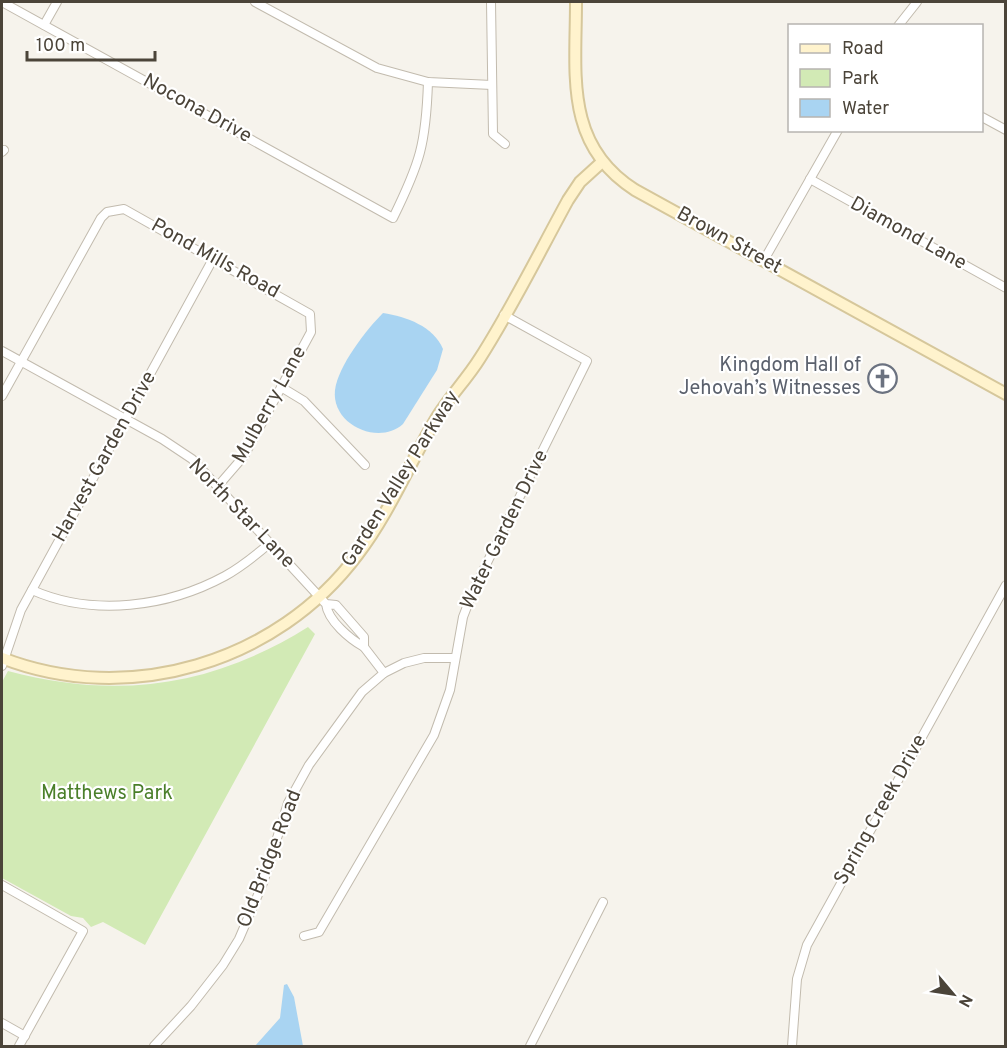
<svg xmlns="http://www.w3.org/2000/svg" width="1007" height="1048" font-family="Overpass,sans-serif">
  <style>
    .green { fill: #d2eab5 }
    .water { fill: #a9d4f2 }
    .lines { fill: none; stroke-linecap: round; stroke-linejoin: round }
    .street-casing { stroke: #c2bbae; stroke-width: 10 }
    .secondary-casing { stroke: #d6c79b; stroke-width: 14 }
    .street { stroke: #fff; stroke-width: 8 }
    .secondary { stroke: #fff3cd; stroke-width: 10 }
    .labels { text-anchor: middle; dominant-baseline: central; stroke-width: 4.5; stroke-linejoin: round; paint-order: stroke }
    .street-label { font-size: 20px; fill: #4b4439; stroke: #fff }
    .worship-label { font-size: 20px; fill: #5b616d; stroke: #fff; text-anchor: end }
    .park-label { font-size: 20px; fill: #4a7f2a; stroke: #fff }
  </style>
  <rect width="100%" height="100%" fill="#f6f3ec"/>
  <!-- green -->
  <path class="green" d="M308 627 315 634 145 945 103 922 91 927 83 918 71 916 2 878V682L8 671C117 700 212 687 308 627Z"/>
  <!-- water -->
  <g class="water">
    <path d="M383 313C407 317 433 326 443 349L437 370 403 424C379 446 331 425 335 390 338 366 366 330 383 313Z"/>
    <path d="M287 984 294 997 303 1046H255L280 1018 284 985Z"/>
  </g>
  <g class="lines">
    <defs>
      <g id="street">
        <path d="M2 2 393 218C420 163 426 144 428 82"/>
        <path d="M255 2 377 68 428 82 492 85"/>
        <path d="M491 2 493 134 505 144"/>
        <path d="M44 25 57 2"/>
        <path d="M898 26 917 2"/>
        <path d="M982 117 1006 130"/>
        <path d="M2 152 4 150"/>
        <path d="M810 179 1006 288"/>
        <path d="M764 260 838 130"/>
        <path d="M2 351 162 439 192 459 326 604C328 621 350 639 364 647V637L336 605 326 604"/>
        <path d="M281 387 304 401 365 465"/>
        <path d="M2 396 101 218 107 212 124 209 310 314 311 332 244 456 218 486"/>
        <path d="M32 590C93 617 168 607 225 576 241 567 256 555 270 543"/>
        <path d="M364 647 384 673"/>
        <path d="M2 666 21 610 213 259"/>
        <path d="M2 885 83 931 19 1046"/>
        <path d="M304 936 319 932 434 735 450 690 463 617 473 591 587 361 504 315"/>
        <path d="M2 1023 25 1036"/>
        <path d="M154 1046 191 1006 223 965 239 939 263 883 288 803 309 765 362 692 384 673 404 663 424 658H455"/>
        <path d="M530 1046 603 902"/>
        <path d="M792 1046 797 979 807 945 1006 585"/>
      </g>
      <g id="secondary">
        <path d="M576 2C576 74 564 145 635 190L1006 394"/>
        <path d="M2 658C128 707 277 663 358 554 390 512 410 462 437 417 450 396 467 379 480 358 512 308 539 253 568 200L580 182 602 162"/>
      </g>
    </defs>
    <!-- street casing -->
    <use href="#street" class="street-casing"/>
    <!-- secondary casing -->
    <use href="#secondary" class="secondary-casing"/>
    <!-- street -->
    <use href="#street" class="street"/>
    <!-- secondary -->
    <use href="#secondary" class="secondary"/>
  </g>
  <!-- icons -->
  <defs>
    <symbol id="church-ring" viewBox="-11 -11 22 22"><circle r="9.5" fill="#fff" stroke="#6b7280" stroke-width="1.5"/><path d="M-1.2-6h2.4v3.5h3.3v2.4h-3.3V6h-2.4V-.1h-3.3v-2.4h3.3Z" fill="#6b7280"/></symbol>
  </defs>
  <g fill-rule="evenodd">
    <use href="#church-ring" x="866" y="362" width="33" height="33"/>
  </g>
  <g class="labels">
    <!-- street labels -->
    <g class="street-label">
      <text transform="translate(197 109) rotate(29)">Nocona Drive</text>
      <text transform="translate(908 234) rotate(29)">Diamond Lane</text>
      <text transform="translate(729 241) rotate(29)">Brown Street</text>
      <text transform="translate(215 259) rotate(29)">Pond Mills Road</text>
      <text transform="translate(270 405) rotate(-61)">Mulberry Lane</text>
      <text transform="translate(105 457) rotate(-61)">Harvest Garden Drive</text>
      <text transform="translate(401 479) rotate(-58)">Garden Valley Parkway</text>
      <text transform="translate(241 514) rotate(46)">North Star Lane</text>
      <text transform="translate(505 530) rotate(-64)">Water Garden Drive</text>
      <text transform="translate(881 810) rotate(-61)">Spring Creek Drive</text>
      <text transform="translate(270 859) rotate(-69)">Old Bridge Road</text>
    </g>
    <!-- worship labels -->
    <g class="worship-label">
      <text x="861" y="366">Kingdom Hall of<tspan x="861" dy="23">Jehovah’s Witnesses</tspan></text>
    </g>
    <!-- park labels -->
    <g class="park-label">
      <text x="107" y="794">Matthews Park</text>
    </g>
  </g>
  <!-- border -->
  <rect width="1007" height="1048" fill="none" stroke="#4b4439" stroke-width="6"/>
  <!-- legend -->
  <rect x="788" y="24" width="195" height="108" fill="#ffffff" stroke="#b7b4b0" stroke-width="1.5"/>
  <rect x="800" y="44" width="30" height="9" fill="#fff3cd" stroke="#b7b4b0" stroke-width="1.5"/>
  <text x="842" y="54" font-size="18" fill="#4b4439">Road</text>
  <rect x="800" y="69" width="30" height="18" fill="#d2eab5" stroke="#b7b4b0" stroke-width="1.5"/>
  <text x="842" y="84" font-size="18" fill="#4b4439">Park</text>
  <rect x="800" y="99" width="30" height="18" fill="#a9d4f2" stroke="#b7b4b0" stroke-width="1.5"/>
  <text x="842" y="114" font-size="18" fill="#4b4439">Water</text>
  <!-- north arrow -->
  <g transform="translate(953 994) rotate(119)" stroke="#ffffff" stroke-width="4.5" paint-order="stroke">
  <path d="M0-4.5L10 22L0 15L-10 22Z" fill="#4b4439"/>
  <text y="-9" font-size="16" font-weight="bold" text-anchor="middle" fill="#4b4439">N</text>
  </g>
  <!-- scale -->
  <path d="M27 51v9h128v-9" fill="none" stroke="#4b4439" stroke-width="3"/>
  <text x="36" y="51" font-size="18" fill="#4b4439" stroke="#ffffff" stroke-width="4.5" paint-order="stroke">100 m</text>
</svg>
